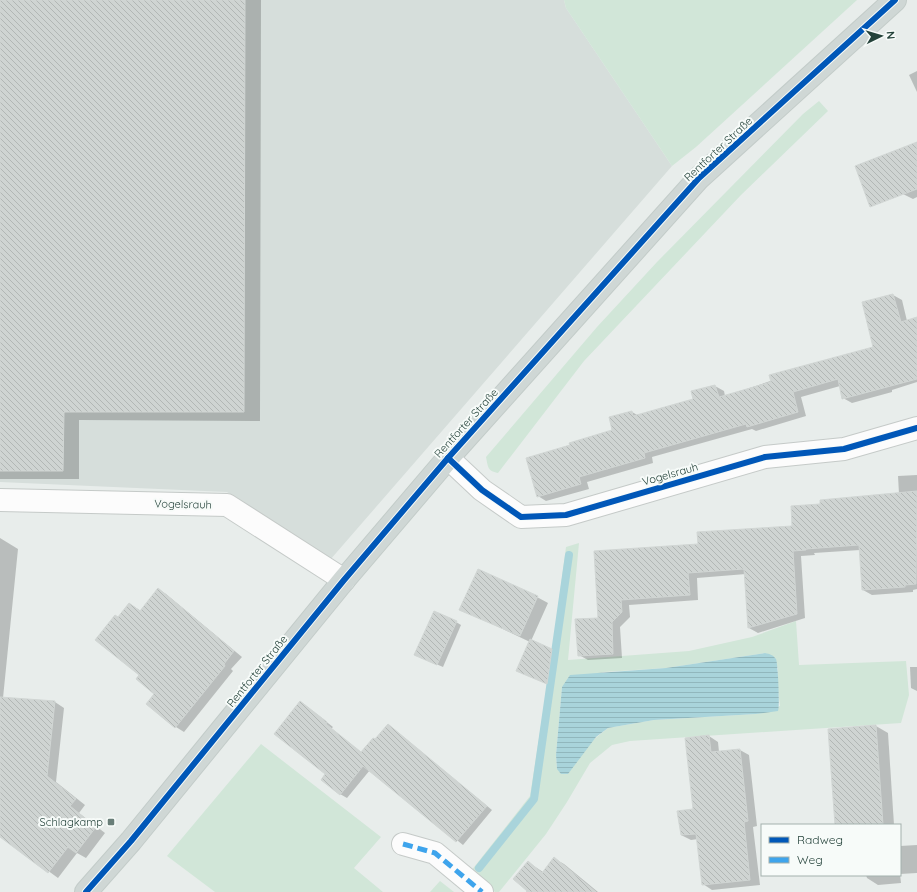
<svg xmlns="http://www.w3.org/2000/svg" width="917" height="892" font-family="Quicksand,sans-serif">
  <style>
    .built { fill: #d6dedb }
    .grass { fill: #d1e6d8; fill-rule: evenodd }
    .water { fill: url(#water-rules) }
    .shadow { fill: #0003 }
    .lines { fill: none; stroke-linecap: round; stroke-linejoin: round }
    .stream { stroke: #a9d4db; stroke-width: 8 }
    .building { fill: url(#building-back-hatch); stroke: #d1d6d4 }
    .minor-casing { stroke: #c5cac8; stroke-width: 24 }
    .major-casing { stroke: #c3ccc9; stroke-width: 24 }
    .minor { stroke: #fcfcfc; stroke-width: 22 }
    .major { stroke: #cfd7d5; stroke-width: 22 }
    .quiet { stroke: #3ea4ec; stroke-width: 5; stroke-dasharray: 10 5; stroke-linecap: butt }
    .cycleway-casing { stroke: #f7fbf9; stroke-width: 8 }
    .cycleway { stroke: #0057b8; stroke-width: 6 }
    .poi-dot { fill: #697e78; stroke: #f7fbf9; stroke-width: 1.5 }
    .labels { text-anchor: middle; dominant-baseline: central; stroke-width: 4; stroke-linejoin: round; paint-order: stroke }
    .street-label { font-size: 11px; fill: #24423a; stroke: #f7fbf9 }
    .poi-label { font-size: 11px; fill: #24423a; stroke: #f7fbf9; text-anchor: end }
  </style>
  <defs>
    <pattern id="water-rules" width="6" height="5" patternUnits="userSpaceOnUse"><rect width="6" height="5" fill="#a9d4db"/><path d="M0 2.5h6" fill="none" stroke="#91b7bd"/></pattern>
    <pattern id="building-back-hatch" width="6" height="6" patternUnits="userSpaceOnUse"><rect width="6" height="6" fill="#cfd4d2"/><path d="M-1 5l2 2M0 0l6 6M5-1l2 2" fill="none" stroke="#b2b7b5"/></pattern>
  </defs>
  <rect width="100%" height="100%" fill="#e8edeb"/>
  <!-- built -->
  <path class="built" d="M0 0H564L566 8 672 166 330 560 227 492 0 482Z"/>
  <!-- grass -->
  <g class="grass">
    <path d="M564 0H857L696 147 672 166 566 8Z"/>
    <path d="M819 101 828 111 741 195 584 361 498 473C487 471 488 466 486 457L597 327 657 262 803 114Z"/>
    <path d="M579 543 568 660 689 651 752 637 796 621 799 665 906 661 909 695 901 723 630 741 612 745 590 763 567 802 546 834 499 892H495L471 871 530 796 551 661 566 547ZM765 653 778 668 777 683 780 706 756 714 654 720 608 728 557 769 556 755 562 687 604 672 666 668Z"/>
    <path d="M261 744 381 837 354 868 383 892H215L167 856Z"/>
    <path d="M440 881 454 892H430Z"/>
  </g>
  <!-- water -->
  <path class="water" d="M765 653C770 654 773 655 776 659 778 663 780 707 778 711L756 714 654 720 608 728 596 737 568 774H561L557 769 556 755 562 687 570 675 666 668Z"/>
  <!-- shadow -->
  <g class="shadow">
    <path d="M0 0H261L260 421 79 420V479H0Z"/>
    <path d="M917 71V92L909 75Z"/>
    <path d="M917 143V197L913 199 903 194Z"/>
    <path d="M893 295 902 300 907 321 917 318V382L892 390V392L852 403 843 398 840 386 801 397 806 416 756 431 752 429 652 457 653 463 587 482 589 489 546 501 538 496 571 446 614 430 632 412 639 416 695 400 715 386 724 391 725 396 874 347 863 303Z"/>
    <path d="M917 475V589L913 590V592L872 595 863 590 860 550 814 553 815 555 801 556 805 618 758 633 749 628 746 574 697 578 698 600 629 605 630 617 620 627 622 658 588 660 579 655 599 619 595 552 699 545 793 527 821 505 899 494 898 476Z"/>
    <path d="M0 538 18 549 3 698 55 702 64 708 56 782 85 805 79 813 105 833 86 858 77 853 58 878 0 836Z"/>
    <path d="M158 589 166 594 242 657 231 669 233 671 184 732 176 727 141 675 119 618 130 604 141 611Z"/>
    <path d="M537 597 548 603 531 641 557 653 552 686 522 673 530 642 461 609Z"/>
    <path d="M456 622 461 625 443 667 420 657Z"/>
    <path d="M910 667H917V691L911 688Z"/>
    <path d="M301 702 333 727 331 729 362 753 376 740 388 725 492 810 463 845 370 770 347 798 340 794 326 774Z"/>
    <path d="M876 726 888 733 894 825H836L829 730Z"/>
    <path d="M709 736 718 742 719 752 740 750 749 755 757 826 753 827 760 885 712 890 703 884 698 839 691 840 681 835 694 810Z"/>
    <path d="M917 845V873L900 874 901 883 878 885 867 878 866 875H900V846Z"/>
    <path d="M555 859 564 864 598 892H527L528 862 543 872Z"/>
  </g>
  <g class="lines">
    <!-- stream -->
    <path class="stream" d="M479 868 534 799 569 555"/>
  </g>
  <!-- building -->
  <g class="building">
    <path d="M0 0H245L244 412H64L63 471H0Z"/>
    <path d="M917 142V189L870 207 855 166Z"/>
    <path d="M893 294 901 322 917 317V379L842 399 838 379 793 392 798 412 747 427 746 424 644 453 645 458 579 477 581 484 537 497 526 458 570 445 569 443 612 430 609 417 632 411 633 416 693 399 691 391 715 385 719 397 771 382 769 375 873 347 862 302Z"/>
    <path d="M917 491 916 584 905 585V587L862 590 859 545 806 549V550L793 551 797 614 748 628 744 569 688 573 690 595 621 600 622 612 612 622 613 654 578 656 575 619 598 618 594 551 698 544 697 532 792 526 791 506 820 504V500Z"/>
    <path d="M478 569 538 596 520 636 459 610Z"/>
    <path d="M158 588 234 651 224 664 225 666 175 728 146 704 154 694 136 679 139 675 95 640 115 615 118 617 129 603 140 611Z"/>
    <path d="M434 611 457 621 437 665 414 655Z"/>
    <path d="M530 639 552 649 547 684 516 671Z"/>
    <path d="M0 697 55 701 47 776 76 799 70 806 96 827 76 853 68 847 48 873 0 837Z"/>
    <path d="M300 701 327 722 326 724 361 752 373 738 375 739 388 724 487 806 456 842 363 766 340 795 321 780 325 774 274 734Z"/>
    <path d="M876 725 883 825H835L828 729Z"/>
    <path d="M709 735 711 752 740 749 748 821 744 822 750 880 702 885 696 834 681 835 677 811 693 809 685 738Z"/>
    <path d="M554 857 596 892H526L527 891 513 879 528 861 542 873Z"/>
  </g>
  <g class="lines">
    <defs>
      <g id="minor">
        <path d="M448 458 482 490 521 517 566 515 765 457 844 449 917 428"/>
        <path d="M0 500 227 505 344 580"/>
        <path d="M403 844 435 853 482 892"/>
      </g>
      <path id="major" d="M86 892 131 841 344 580 448 458 699 178 895 0"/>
    </defs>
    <!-- minor casing -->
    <use href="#minor" class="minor-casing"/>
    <!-- major casing -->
    <use href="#major" class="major-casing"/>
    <!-- minor -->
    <use href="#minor" class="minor"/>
    <!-- major -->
    <use href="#major" class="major"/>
    <!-- quiet -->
    <path class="quiet" d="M403 844 435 853 482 892"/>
    <defs>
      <g id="cycleway">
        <path d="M448 458 482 490 521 517 566 515 765 457 844 449 917 428"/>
        <path d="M86 892 131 841 344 580 448 458 699 178 895 0"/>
      </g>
    </defs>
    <!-- cycleway casing -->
    <use href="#cycleway" class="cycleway-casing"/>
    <!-- cycleway -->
    <use href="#cycleway" class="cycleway"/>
  </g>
  <!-- markers -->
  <rect class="poi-dot" x="107" y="818" width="8" height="8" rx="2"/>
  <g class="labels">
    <!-- street labels -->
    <g class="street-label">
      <text transform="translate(718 149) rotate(-43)">Rentforter Straße</text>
      <text transform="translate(466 423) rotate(-48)">Rentforter Straße</text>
      <text transform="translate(670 474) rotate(-16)">Vogelsrauh</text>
      <text transform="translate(183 504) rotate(1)">Vogelsrauh</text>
      <text transform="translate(257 671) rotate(-51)">Rentforter Straße</text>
    </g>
    <!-- poi labels -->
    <g class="poi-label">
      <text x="103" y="822">Schlagkamp</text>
    </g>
  </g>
  <!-- legend -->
  <rect x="761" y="824" width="140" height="52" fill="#f7fbf9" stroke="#a3b1ad"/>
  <rect x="769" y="837" width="20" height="6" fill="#0057b8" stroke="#a3b1ad"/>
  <text x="797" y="844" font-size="12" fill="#24423a">Radweg</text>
  <rect x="769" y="857" width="20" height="6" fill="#3ea4ec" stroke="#a3b1ad"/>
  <text x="797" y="864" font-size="12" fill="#24423a">Weg</text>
  <!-- north arrow -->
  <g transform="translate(881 36) rotate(85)" stroke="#f7fbf9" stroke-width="3" paint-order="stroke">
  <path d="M0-3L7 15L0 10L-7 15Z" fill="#24423a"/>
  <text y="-6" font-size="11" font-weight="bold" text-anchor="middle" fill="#24423a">N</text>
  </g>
</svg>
